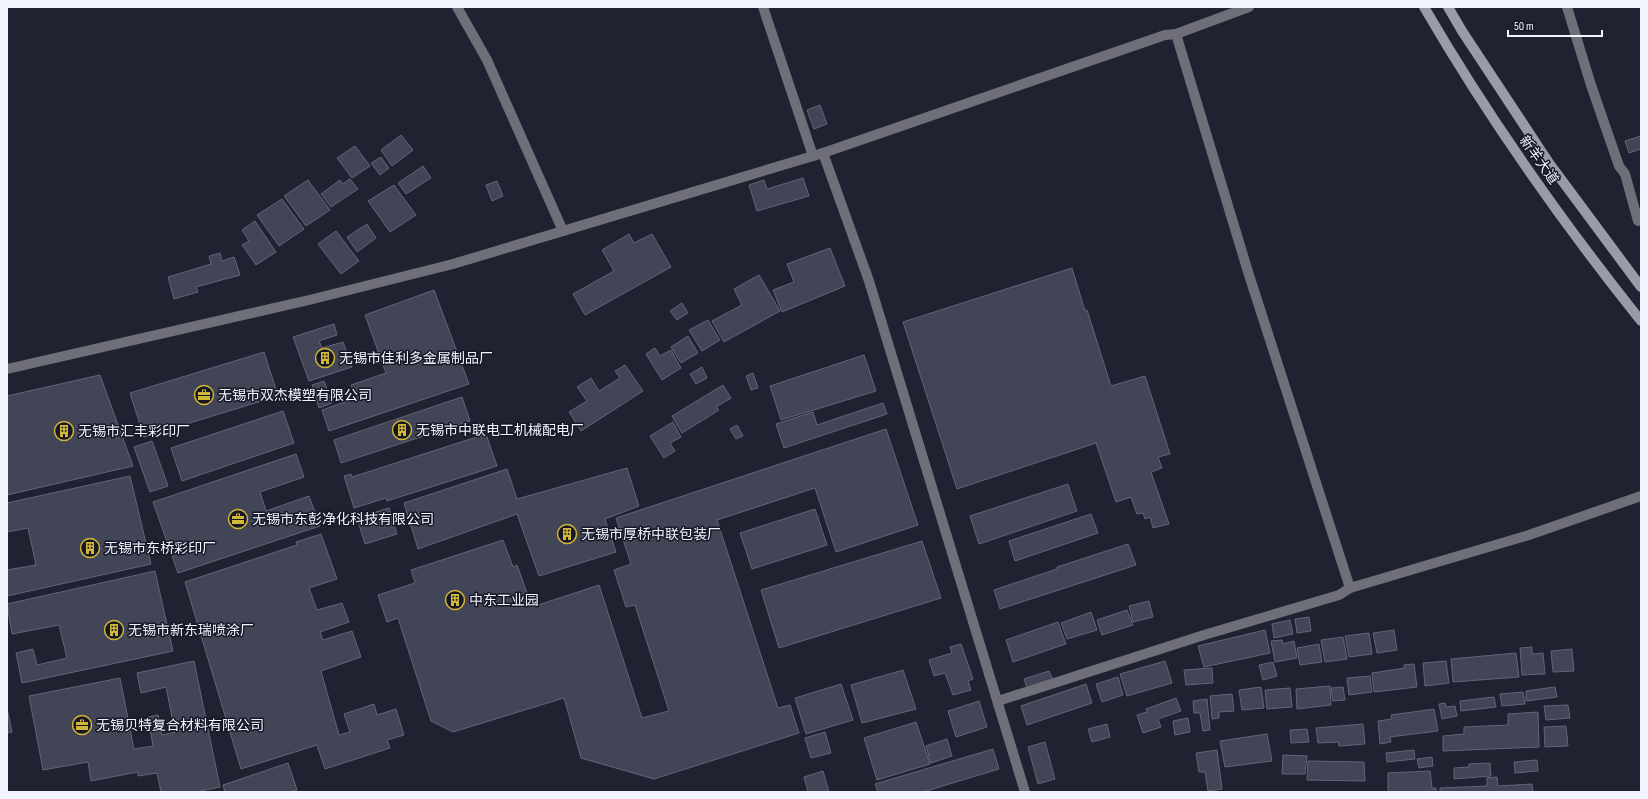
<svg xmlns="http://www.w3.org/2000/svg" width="1648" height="799" font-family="'Sofia Sans Condensed','Noto Sans SC',sans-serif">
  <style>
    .building { fill: #424556; stroke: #626578 }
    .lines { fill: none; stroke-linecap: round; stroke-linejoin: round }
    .minor { stroke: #6e6f78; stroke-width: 10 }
    .tertiary { stroke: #6e6f78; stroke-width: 10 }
    .secondary { stroke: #989ba8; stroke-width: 10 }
    .labels { text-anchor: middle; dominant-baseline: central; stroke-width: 3; stroke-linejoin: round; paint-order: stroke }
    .street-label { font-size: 14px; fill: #f2f4fe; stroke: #161827 }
    .poi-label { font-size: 14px; fill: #f2f4fe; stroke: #161827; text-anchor: start }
  </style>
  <rect width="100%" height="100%" fill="#1f2231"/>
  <!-- building -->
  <g class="building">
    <path d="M820 105 827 124 814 129 807 110Z"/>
    <path d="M401 135 413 150 392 166 381 150Z"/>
    <path d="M1641 136V149L1629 153 1625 141Z"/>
    <path d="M355 146 370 166 352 178 337 158Z"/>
    <path d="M381 157 389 168 380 175 371 163Z"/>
    <path d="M423 166 431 178 406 194 398 183Z"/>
    <path d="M803 178 809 196 757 211 749 185 764 180 767 189Z"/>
    <path d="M350 179 358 189 331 207 321 194 340 180 342 184Z"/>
    <path d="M308 180 330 210 306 226 284 196Z"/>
    <path d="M497 181 503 196 492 201 486 185Z"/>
    <path d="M394 185 416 215 390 232 368 201Z"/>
    <path d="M282 199 304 229 279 246 257 215Z"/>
    <path d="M255 221 276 252 256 265 242 245 249 241 242 230Z"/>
    <path d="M367 224 376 238 357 252 347 237Z"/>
    <path d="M336 231 359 261 341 274 318 244Z"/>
    <path d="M629 234 634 243 652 234 671 267 585 315 573 294 614 271 602 250Z"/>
    <path d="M830 248 845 286 782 312 773 290 794 282 787 264Z"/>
    <path d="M220 253 222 261 234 257 240 275 196 287 198 292 174 299 168 277 211 264 209 256Z"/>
    <path d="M1072 268 1085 311 1087 310 1111 386 1145 376 1170 454 1158 457 1162 468 1151 472 1169 524 1153 528 1150 517 1145 519 1143 513 1137 514 1131 497 1116 502 1096 443 957 489 903 322Z"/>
    <path d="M759 275 780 311 724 342 712 321 742 305 734 289Z"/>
    <path d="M434 290 469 384 329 431 322 410 356 398 351 385 386 373 365 315Z"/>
    <path d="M682 303 688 313 677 320 670 311Z"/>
    <path d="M708 320 720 340 702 351 689 330Z"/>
    <path d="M334 324 337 335 319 341 322 348 343 342 352 367 309 381 293 337Z"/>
    <path d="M688 336 698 353 681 363 671 347Z"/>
    <path d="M655 348 660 356 671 350 681 368 662 380 646 354Z"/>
    <path d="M264 352 278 396 144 437 130 393Z"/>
    <path d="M864 355 876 391 781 420 770 386Z"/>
    <path d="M625 365 643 391 581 431 569 412 587 401 577 387 591 378 599 391 620 378 615 371Z"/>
    <path d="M702 367 707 378 696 384 690 374Z"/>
    <path d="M753 373 758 388 751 390 746 376Z"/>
    <path d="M100 375 133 466 7 495V396Z"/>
    <path d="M324 381 332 403 319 408 312 385Z"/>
    <path d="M723 385 731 398 716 407 719 410 682 433 672 416Z"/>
    <path d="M462 397 470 421 341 463 334 440Z"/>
    <path d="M883 403 887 414 784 448 776 424 813 412 817 425Z"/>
    <path d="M283 411 294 443 182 481 171 448Z"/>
    <path d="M673 422 681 437 670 443 675 451 664 458 650 436Z"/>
    <path d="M737 425 743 436 736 439 730 429Z"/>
    <path d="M886 429 918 525 836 552 815 488 717 520 778 708 790 705 799 733 654 779 581 758 564 698 453 732 431 721 398 618 387 622 378 595 415 583 411 570 503 540 513 567 517 565 532 607 599 585 642 718 669 711 635 605 626 607 614 570 631 564 616 518Z"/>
    <path d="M486 434 497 466 387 501 386 498 354 508 344 476 351 474 352 477Z"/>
    <path d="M152 441 168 486 150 492 134 447Z"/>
    <path d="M296 454 304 477 260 492 266 511 309 496 320 526 178 573 153 502Z"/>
    <path d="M627 468 639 506 605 519 616 552 539 576 517 514 418 549 404 503 507 469 517 499Z"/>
    <path d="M130 476 151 564 7 596V570L36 565 28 528 7 532V503Z"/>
    <path d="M1068 484 1077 511 979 544 970 516Z"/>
    <path d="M389 508 397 534 365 544 357 518Z"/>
    <path d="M815 509 827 545 752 569 740 533Z"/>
    <path d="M1091 514 1098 533 1015 561 1009 541Z"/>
    <path d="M321 534 337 579 309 588 317 610 342 603 349 622 320 632 323 640 352 631 361 657 321 671 339 735 350 732 344 714 374 704 377 715 396 709 404 735 387 740 390 748 325 769 317 745 241 769 185 582 297 545 296 542Z"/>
    <path d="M922 541 941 598 779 648 761 590Z"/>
    <path d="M1128 544 1136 565 1000 609 994 590 1057 569V567Z"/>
    <path d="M155 571 173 651 22 683 16 653 33 649 37 665 67 658 59 625 12 634 7 604Z"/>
    <path d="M1149 601 1153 617 1133 622 1129 606Z"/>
    <path d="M1127 610 1133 625 1102 635 1097 620Z"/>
    <path d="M1091 612 1097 630 1067 639 1061 623Z"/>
    <path d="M1309 617 1311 631 1297 633 1295 619Z"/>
    <path d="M1290 620 1293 634 1274 638 1272 624Z"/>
    <path d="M1058 622 1066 644 1013 662 1006 640Z"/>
    <path d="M1265 630 1270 653 1204 667 1198 646Z"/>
    <path d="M1394 630 1397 650 1377 653 1373 633Z"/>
    <path d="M1369 633 1372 654 1349 657 1345 636Z"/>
    <path d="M1343 637 1347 659 1325 662 1321 640Z"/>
    <path d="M1282 640 1283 644 1294 641 1297 658 1275 662 1271 641Z"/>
    <path d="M961 644 973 679 968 681 971 690 953 695 945 673 934 676 929 660 952 653 950 647Z"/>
    <path d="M1319 644 1322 662 1300 665 1297 648Z"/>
    <path d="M1532 647V654L1543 653 1545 674 1522 675 1520 648Z"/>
    <path d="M1572 649 1574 671 1553 672 1551 651Z"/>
    <path d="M1516 653 1519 677 1453 682 1451 659Z"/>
    <path d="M194 661 220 787 196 792H161L157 773 138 776V772L91 781 88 762 43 770 29 696 120 678 134 749 153 746 148 717 158 715 162 735 175 732 166 687 141 693 137 673Z"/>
    <path d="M1165 661 1172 683 1127 696 1120 674Z"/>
    <path d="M1446 661 1449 683 1425 686 1423 663Z"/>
    <path d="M1273 662 1277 676 1263 680 1259 665Z"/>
    <path d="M1414 664 1417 687 1374 692 1372 673 1405 668 1404 665Z"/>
    <path d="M1212 668 1213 683 1186 685 1184 670Z"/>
    <path d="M903 670 916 709 862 723 851 685Z"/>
    <path d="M1049 671 1053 680 1027 688 1024 679Z"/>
    <path d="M1370 676 1372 692 1349 695 1347 678Z"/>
    <path d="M1118 677 1123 695 1102 702 1096 684Z"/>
    <path d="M841 684 853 720 806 734 795 698Z"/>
    <path d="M1086 684 1092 703 1027 725 1021 706Z"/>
    <path d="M1330 686 1331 705 1297 709 1296 689Z"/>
    <path d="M1261 687 1264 708 1242 710 1239 690Z"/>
    <path d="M1343 687 1345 700 1333 701 1331 688Z"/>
    <path d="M1555 687 1557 697 1526 701V691Z"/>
    <path d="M1290 688 1292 707 1267 709 1265 690Z"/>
    <path d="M1523 692 1525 704 1502 706 1500 694Z"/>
    <path d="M1232 694 1234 711 1219 712V718L1212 719 1210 696Z"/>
    <path d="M1494 697 1496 707 1461 711 1460 701Z"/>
    <path d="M1176 698 1181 711 1158 719 1161 727 1143 733 1137 715 1147 712 1146 709Z"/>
    <path d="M1207 699 1210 730 1203 731 1200 713H1194L1193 701Z"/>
    <path d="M979 701 987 727 956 737 948 711Z"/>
    <path d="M1445 703 1446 707 1455 706 1457 716 1442 719 1439 704Z"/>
    <path d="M1568 705 1570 718 1546 720 1544 706Z"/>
    <path d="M7 708 12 732 7 733Z"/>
    <path d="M1434 709 1438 731 1390 737 1391 742 1380 744 1378 721 1392 719 1391 715Z"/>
    <path d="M1538 712 1539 747 1443 751V736L1464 734V727L1508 725V714Z"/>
    <path d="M1188 718 1190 732 1175 735 1173 721Z"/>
    <path d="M916 722 930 764 877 780 864 738Z"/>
    <path d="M1107 724 1110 737 1092 742 1088 729Z"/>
    <path d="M1363 724 1365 744 1339 746 1338 742 1318 743 1316 728Z"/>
    <path d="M1566 726 1568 746 1545 747 1544 727Z"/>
    <path d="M1307 729 1309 742 1291 743 1290 730Z"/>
    <path d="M825 732 831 753 811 758 805 738Z"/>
    <path d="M1267 734 1272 761 1225 767 1220 741Z"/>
    <path d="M947 739 952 756 931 763 926 746Z"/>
    <path d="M1045 742 1055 779 1038 784 1028 747Z"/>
    <path d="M993 749 999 769 923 792H878L875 784Z"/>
    <path d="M1217 750 1222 789 1208 791 1205 772H1199L1196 753Z"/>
    <path d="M1414 750 1415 759 1387 762 1386 753Z"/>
    <path d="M1283 755 1307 756 1305 774H1282Z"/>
    <path d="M1432 757 1433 766 1419 768 1417 759Z"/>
    <path d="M1537 760 1538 771 1515 773 1514 762Z"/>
    <path d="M1308 761 1364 762 1365 781 1307 780Z"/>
    <path d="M288 763 297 790 289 792H225L223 785Z"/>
    <path d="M1490 763 1491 776 1454 779V768L1469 767V764Z"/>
    <path d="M823 771 829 792H805L808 791 804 777Z"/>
    <path d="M1430 771 1432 788H1436V792H1388V773Z"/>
    <path d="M1497 777 1498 786 1532 784 1533 792H1440V788L1487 786V778Z"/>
  </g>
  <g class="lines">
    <!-- minor -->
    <g class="minor">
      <path d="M457 7 487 60 563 231"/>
      <path d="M763 7 813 156"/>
      <path d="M1567 7 1591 85 1619 166 1625 174 1638 221"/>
      <path d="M1176 34 1249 7"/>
      <path d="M823 153 1165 35 1176 34 1249 275 1350 588"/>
      <path d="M998 701 1204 635 1339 595 1350 588 1529 535 1641 496"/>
    </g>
    <!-- tertiary -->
    <path class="tertiary" d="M7 369 309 300 453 264 823 153 869 281 1025 792"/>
    <!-- secondary -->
    <g class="secondary">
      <path d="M1424 7C1488 117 1562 222 1641 321"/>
      <path d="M1448 7 1462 31 1549 163 1641 287"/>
    </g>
  </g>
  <!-- icons -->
  <defs>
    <symbol id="building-ring" viewBox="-11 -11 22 22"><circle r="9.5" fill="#161827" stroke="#d1b736" stroke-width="1.5"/><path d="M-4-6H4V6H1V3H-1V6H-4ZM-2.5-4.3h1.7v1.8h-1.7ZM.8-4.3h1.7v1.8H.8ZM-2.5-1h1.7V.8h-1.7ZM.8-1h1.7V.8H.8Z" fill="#d1b736"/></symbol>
    <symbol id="office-ring" viewBox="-11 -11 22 22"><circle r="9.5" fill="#161827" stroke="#d1b736" stroke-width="1.5"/><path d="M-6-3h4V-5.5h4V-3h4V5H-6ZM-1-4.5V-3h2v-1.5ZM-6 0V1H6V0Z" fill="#d1b736"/></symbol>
  </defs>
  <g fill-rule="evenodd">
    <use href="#building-ring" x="314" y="347" width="22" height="22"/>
    <use href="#office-ring" x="193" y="384" width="22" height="22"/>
    <use href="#building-ring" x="391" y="419" width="22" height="22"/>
    <use href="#building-ring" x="53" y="420" width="22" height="22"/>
    <use href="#office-ring" x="227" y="508" width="22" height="22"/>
    <use href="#building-ring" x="556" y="523" width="22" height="22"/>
    <use href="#building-ring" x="79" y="537" width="22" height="22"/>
    <use href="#building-ring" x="444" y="589" width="22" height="22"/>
    <use href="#building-ring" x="103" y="619" width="22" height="22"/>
    <use href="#office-ring" x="71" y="714" width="22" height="22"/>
  </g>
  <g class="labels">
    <!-- street labels -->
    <g class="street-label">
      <text transform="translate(1539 160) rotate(54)">新羊大道</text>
    </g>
    <!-- poi labels -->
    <g class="poi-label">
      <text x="339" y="358">无锡市佳利多金属制品厂</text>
      <text x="218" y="395">无锡市双杰模塑有限公司</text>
      <text x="416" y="430">无锡市中联电工机械配电厂</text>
      <text x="78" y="431">无锡市汇丰彩印厂</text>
      <text x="252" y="519">无锡市东彭净化科技有限公司</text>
      <text x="581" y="534">无锡市厚桥中联包装厂</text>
      <text x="104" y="548">无锡市东桥彩印厂</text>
      <text x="469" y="600">中东工业园</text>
      <text x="128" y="630">无锡市新东瑞喷涂厂</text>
      <text x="96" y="725">无锡贝特复合材料有限公司</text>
    </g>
  </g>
  <!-- border -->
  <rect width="1648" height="799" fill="none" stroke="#f2f4fe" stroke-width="16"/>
  <!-- scale -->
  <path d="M1508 30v6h94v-6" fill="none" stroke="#f2f4fe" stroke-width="2"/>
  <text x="1514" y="30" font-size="12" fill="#f2f4fe" stroke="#161827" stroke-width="3" paint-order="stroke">50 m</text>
</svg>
